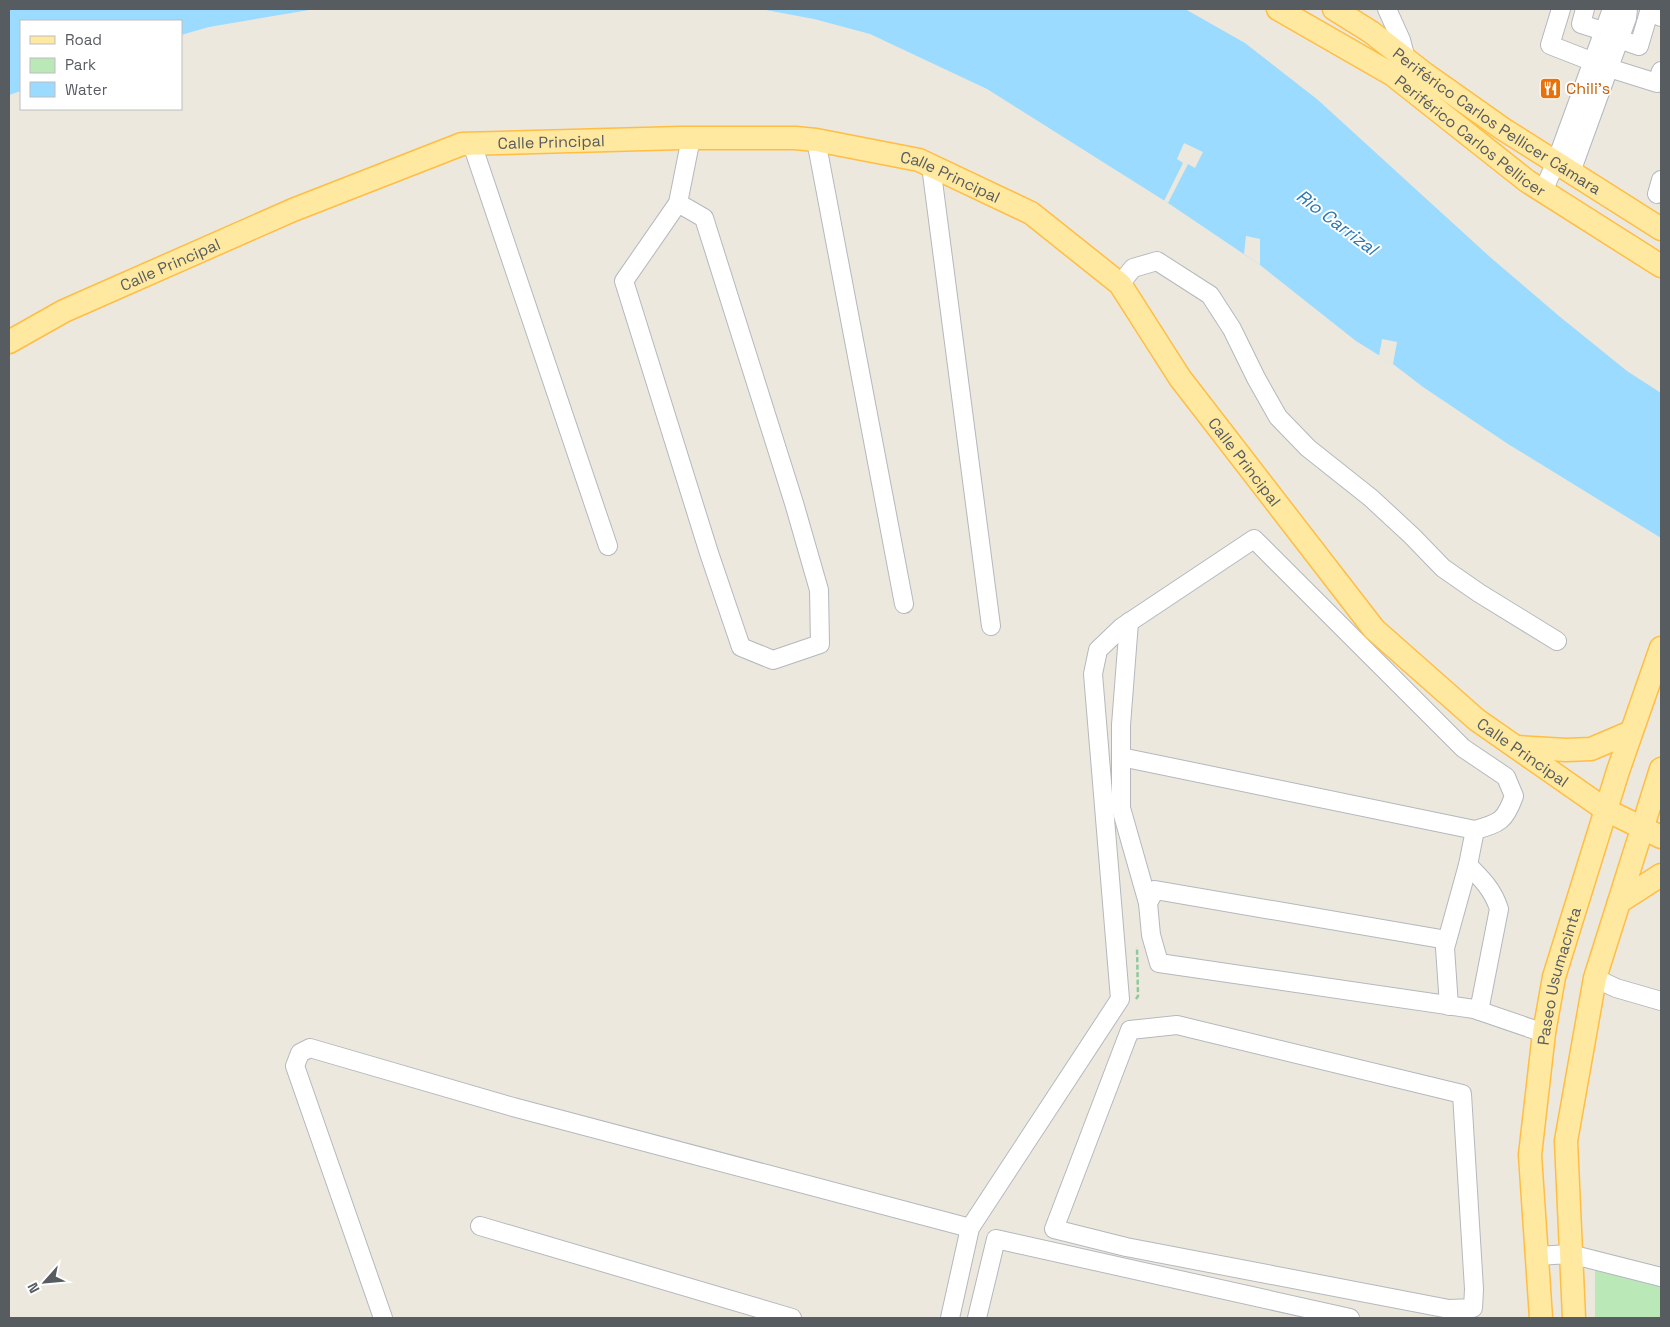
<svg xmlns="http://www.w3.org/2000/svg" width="1670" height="1327" font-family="'Space Grotesk',sans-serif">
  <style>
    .park { fill: #bae8b6 }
    .water { fill: #9bdbff }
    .pier { fill: #ece8dd }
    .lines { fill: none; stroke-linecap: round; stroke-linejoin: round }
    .minor-casing { stroke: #b4b8bd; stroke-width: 20 }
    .major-casing { stroke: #ffbd44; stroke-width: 25 }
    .path { stroke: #8fc99b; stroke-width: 2.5; stroke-dasharray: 5 2.5; stroke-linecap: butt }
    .minor { stroke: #fff; stroke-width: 18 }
    .major { stroke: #ffe9a0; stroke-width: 22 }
    .labels { text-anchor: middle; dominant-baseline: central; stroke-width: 4; stroke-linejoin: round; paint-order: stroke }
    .food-label { font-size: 16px; fill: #c56008; stroke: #fff; text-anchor: start }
    .street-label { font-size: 16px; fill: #575c61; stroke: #fff }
    .water-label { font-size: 18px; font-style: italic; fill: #2d77b2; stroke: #fff }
  </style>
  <rect width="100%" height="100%" fill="#ece8dd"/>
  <!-- park -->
  <path class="park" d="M1595 1250 1661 1267V1318H1595Z"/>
  <!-- water -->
  <g class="water">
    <path d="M9 9H315L209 27 181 35V21H21V91L9 95Z"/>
    <path d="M761 9H1185L1245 43 1318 100 1490 257 1559 316 1627 371 1661 393V538L1508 444 1423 387 1393 364 1356 341 1260 265 1168 203 987 89 870 34 814 19Z"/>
  </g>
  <!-- pier -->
  <g class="pier">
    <path d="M1184 143 1203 152 1195 168 1188 164 1168 203 1164 201 1183 163 1177 159Z"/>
    <path d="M1246 236 1260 239V265L1244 254Z"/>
    <path d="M1382 339 1397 342 1393 364 1379 356Z"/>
  </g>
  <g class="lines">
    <defs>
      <g id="minor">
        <path d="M1387 9 1401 40 1406 59 1402 63"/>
        <path d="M1561 9 1550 45 1609 68 1657 83 1661 71"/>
        <path d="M1585 9 1581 24 1603 31"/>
        <path d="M1619 39 1639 46 1649 12 1661 17"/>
        <path d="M816 140 904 604"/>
        <path d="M472 144 608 546"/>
        <path d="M931 166 991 626"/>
        <path d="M1571 172 1627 18 1628 9"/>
        <path d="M1543 191 1556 162 1612 9"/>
        <path d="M1657 194 1661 180"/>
        <path d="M678 203 704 218 794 503 819 590 820 644 773 660 741 647 709 553 624 281 678 203 691 138"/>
        <path d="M1120 284 1133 268 1157 261 1210 295 1232 329 1256 378 1278 417 1308 448 1371 498 1412 536 1443 568 1479 593 1557 641"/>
        <path d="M1129 622 1121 725V808L1148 903"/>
        <path d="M1468 865C1482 879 1493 890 1499 909L1479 1011"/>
        <path d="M1447 940 1155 890 1148 903 1151 935 1159 963 1474 1009 1544 1033"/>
        <path d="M1595 978 1616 988 1661 1001"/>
        <path d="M1449 1006 1445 948 1468 865 1475 830"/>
        <path d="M1177 1025 1462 1094 1474 1289 1473 1308 1449 1309 1126 1247 1054 1229 1130 1030Z"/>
        <path d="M480 1226 792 1318"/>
        <path d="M1537 1256 1570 1254 1661 1277"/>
        <path d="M383 1318 295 1066 300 1053 310 1048 513 1107 970 1228"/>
        <path d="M950 1318 970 1228 1120 999 1093 674 1098 650 1122 627 1254 539 1463 748 1506 777 1514 796C1505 821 1500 823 1475 830L1121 757"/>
        <path d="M977 1318 996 1239 1350 1318"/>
      </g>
      <g id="major">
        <path id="s1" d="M1278 9 1393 75 1527 181 1661 266"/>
        <path id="s2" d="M1334 9 1371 32 1425 74 1503 129 1661 229"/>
        <path id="s3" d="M9 342 64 311 293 210 462 144 681 138H795L816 140 919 160 1031 213 1120 284 1180 378 1374 629 1477 720 1606 810 1661 837"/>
        <path d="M1516 747 1566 750 1591 749 1631 732"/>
        <path d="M1619 902 1661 875"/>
        <path id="s4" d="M1541 1318 1530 1155 1544 1033 1554 977 1618 771 1661 648"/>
        <path d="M1574 1318 1566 1141 1595 978 1661 769"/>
      </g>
    </defs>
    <!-- minor casing -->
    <use href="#minor" class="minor-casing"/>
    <!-- major casing -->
    <use href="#major" class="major-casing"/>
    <!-- path -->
    <path class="path" d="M1136 999 1138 996 1137 947"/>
    <!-- minor -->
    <use href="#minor" class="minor"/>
    <!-- major -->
    <use href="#major" class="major"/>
  </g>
  <!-- icons -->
  <defs>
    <symbol id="restaurant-square" viewBox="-11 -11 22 22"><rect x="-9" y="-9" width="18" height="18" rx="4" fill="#e8710a" stroke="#fff"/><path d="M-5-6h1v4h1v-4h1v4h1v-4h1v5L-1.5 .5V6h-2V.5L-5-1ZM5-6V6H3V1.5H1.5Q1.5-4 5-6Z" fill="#fff"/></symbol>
  </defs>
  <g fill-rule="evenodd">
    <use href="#restaurant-square" x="1538" y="76" width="25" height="25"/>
  </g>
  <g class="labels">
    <!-- food labels -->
    <g class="food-label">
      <text x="1566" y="88">Chili's</text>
    </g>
    <!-- street labels -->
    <g class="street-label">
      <text stroke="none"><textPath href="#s2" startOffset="198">Periférico Carlos Pellicer Cámara</textPath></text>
      <text stroke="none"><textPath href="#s1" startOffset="231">Periférico Carlos Pellicer</textPath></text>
      <text stroke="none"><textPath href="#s3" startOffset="584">Calle Principal</textPath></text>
      <text stroke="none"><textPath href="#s3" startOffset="989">Calle Principal</textPath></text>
      <text stroke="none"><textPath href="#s3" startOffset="179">Calle Principal</textPath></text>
      <text stroke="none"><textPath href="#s3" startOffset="1409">Calle Principal</textPath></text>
      <text stroke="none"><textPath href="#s3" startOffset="1814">Calle Principal</textPath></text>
      <text stroke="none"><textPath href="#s4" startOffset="345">Paseo Usumacinta</textPath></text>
    </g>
    <!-- water labels -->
    <g class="water-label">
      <text transform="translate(1337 222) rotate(37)">Rio Carrizal</text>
    </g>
  </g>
  <!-- border -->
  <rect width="1670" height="1327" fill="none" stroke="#575c61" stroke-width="20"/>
  <!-- legend -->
  <rect x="20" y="20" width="162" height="90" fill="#ffffff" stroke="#bcbec0"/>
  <rect x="30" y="36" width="25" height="8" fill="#ffe9a0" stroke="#bcbec0"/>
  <text x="65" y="45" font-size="15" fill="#575c61">Road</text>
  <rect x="30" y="58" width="25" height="15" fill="#bae8b6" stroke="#bcbec0"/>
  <text x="65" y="70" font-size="15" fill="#575c61">Park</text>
  <rect x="30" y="82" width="25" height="15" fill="#9bdbff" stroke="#bcbec0"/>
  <text x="65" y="95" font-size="15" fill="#575c61">Water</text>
  <!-- north arrow -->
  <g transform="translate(45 1282) rotate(243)" stroke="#ffffff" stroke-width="4" paint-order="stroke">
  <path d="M0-4L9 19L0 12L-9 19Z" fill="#575c61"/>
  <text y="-8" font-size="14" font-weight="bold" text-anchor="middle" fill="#575c61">N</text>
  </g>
</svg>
